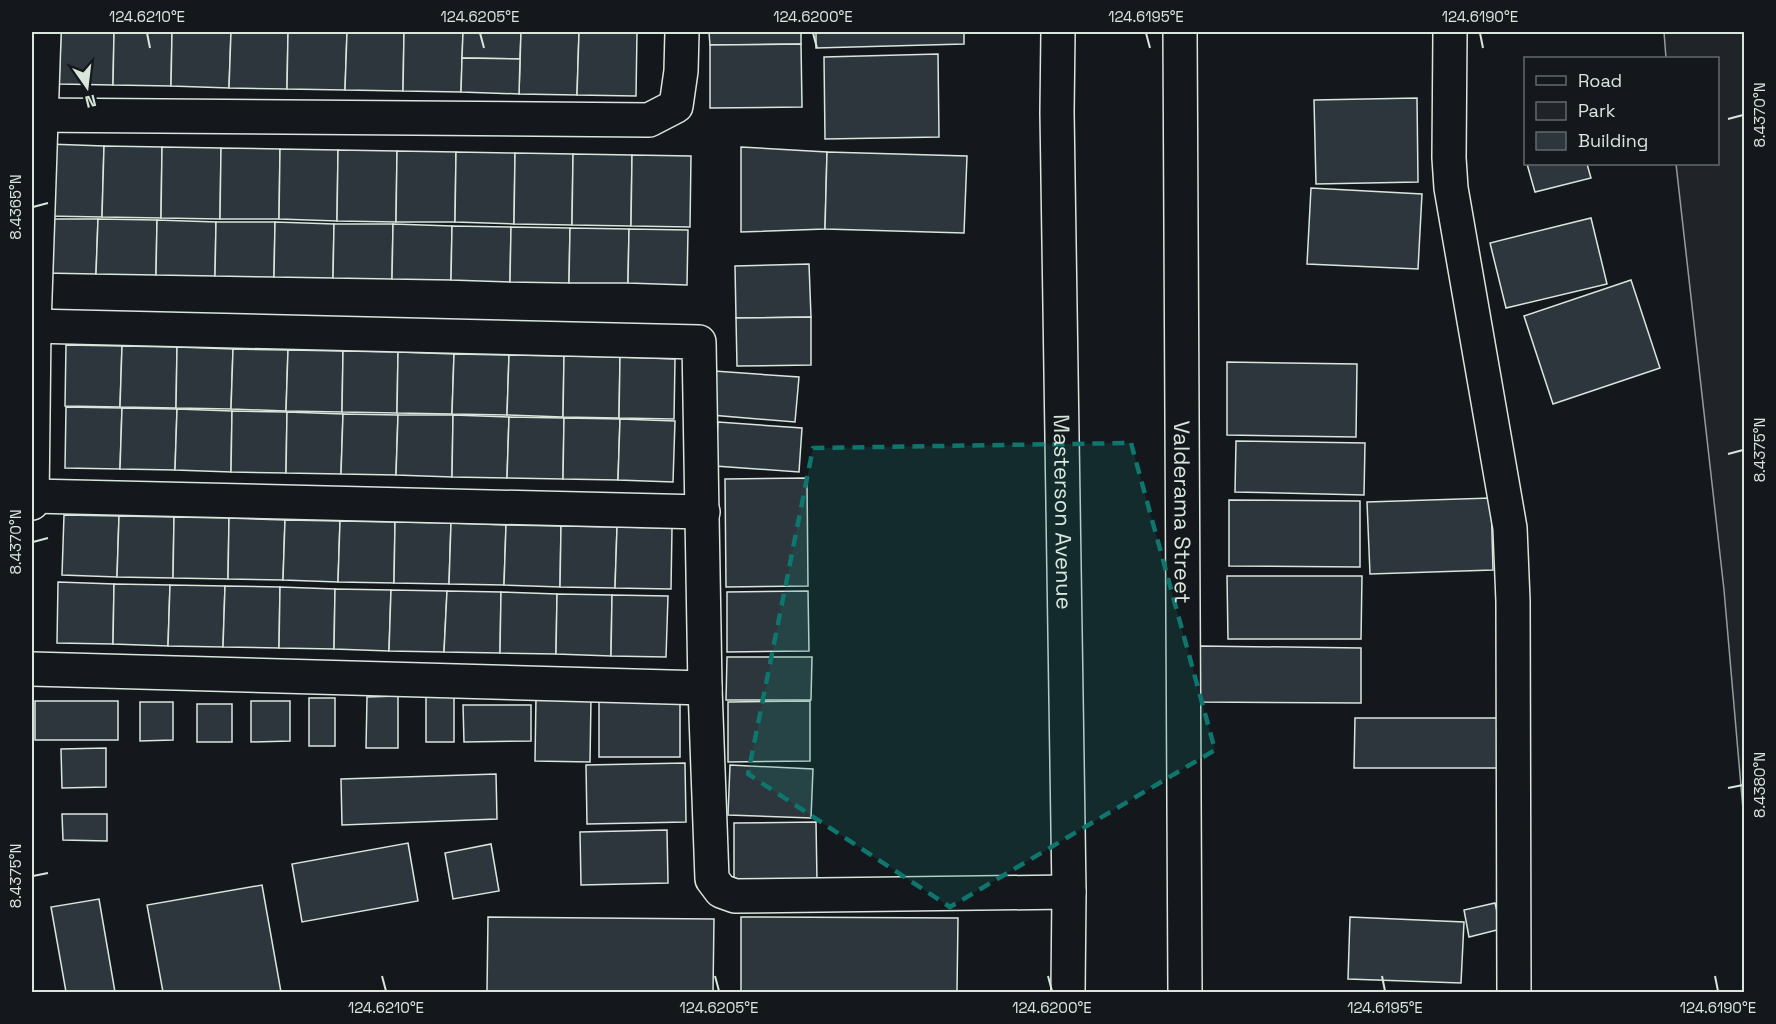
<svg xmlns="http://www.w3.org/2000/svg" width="1776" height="1024" font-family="'Space Grotesk',sans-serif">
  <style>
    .green { fill: #202428; stroke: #939e99; stroke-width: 1.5 }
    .building { fill: #2c363c; stroke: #d8e6dc; stroke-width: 1.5 }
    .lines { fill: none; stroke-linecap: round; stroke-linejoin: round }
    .minor-casing { stroke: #d8e6dc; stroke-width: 36 }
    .primary-casing { stroke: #d8e6dc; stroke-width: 36 }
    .minor { stroke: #14181c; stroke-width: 33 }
    .primary { stroke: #14181c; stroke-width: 33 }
    .marked { fill: #0f766e; fill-opacity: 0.2; stroke: #0f766e; stroke-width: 4.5; stroke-dasharray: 12 8; stroke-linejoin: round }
    .ticks { fill: none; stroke: #d8e6dc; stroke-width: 2 }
    .labels { text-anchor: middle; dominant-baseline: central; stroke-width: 4.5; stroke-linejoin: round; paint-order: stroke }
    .street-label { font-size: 22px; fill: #d8e6dc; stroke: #14181c }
    .neatline { fill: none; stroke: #d8e6dc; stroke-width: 2 }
    .ticks-label { font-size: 15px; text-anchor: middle; fill: #d8e6dc }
  </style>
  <rect width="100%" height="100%" fill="#14181c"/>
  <!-- green -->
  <path class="green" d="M1664 32H1744V821L1724 590 1676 164H1718V58H1666Z"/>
  <!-- building -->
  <g class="building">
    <path d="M61 32H114L113 85 59 84Z"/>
    <path d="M114 32H172L171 86 113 85Z"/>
    <path d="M172 32H231L229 88 171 86Z"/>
    <path d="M231 32H288L287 89 229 88Z"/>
    <path d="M288 32H347L345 90 287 89Z"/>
    <path d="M347 32H404L403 91 345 90Z"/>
    <path d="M404 32H463L461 92 403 91Z"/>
    <path d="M463 32H521L520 59 462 58Z"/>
    <path d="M521 32H579L577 95 519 94Z"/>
    <path d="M579 32H637L636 96 577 95Z"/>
    <path d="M709 32H801V44L710 45Z"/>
    <path d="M816 32H964V44L816 48Z"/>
    <path d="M801 44 802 107 710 108V45Z"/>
    <path d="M938 54 939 137 825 139 824 57Z"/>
    <path d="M462 58 520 59 519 94 461 92Z"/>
    <path d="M1417 98 1418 182 1316 184 1314 100Z"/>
    <path d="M48 144 104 146 102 217 46 216Z"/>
    <path d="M104 146 162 147 161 218 102 217Z"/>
    <path d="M162 147 221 148 220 219 161 218Z"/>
    <path d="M741 147 827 152 825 229 741 232Z"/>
    <path d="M221 148 280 149 279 219H220Z"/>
    <path d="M280 149 338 150 337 221 279 219Z"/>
    <path d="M338 150 397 151 396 222 337 221Z"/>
    <path d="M397 151 456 152 455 222H396Z"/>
    <path d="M456 152 515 153 514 224 455 222Z"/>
    <path d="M827 152 967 156 964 233 825 229Z"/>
    <path d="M515 153 573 154 572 225 514 224Z"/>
    <path d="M573 154 632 155 631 226 572 225Z"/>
    <path d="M632 155 691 156 690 227 631 226Z"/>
    <path d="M1527 164H1587L1591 178 1535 192Z"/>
    <path d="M1311 188 1422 194 1418 269 1307 264Z"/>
    <path d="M1591 218 1607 284 1506 308 1490 243Z"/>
    <path d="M45 219H98L96 274 44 273Z"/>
    <path d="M98 219 157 220 156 275 96 274Z"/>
    <path d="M157 220 216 222 215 276 156 275Z"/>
    <path d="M216 222H275L274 277 215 276Z"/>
    <path d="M275 222 334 224 333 278 274 277Z"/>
    <path d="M334 224H393L392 279 333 278Z"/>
    <path d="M393 224 452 226 451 280 392 279Z"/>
    <path d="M452 226 511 227 510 282 451 280Z"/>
    <path d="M511 227 570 228 569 283 510 282Z"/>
    <path d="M570 228 629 229 628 283H569Z"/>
    <path d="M629 229 688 230 687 285 628 283Z"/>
    <path d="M809 264 811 317 736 318 735 266Z"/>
    <path d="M1631 280 1660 368 1553 404 1524 316Z"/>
    <path d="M811 317V365L737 366 736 318Z"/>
    <path d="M66 345 122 346 120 407 65 406Z"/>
    <path d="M122 346 177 347 176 408 120 407Z"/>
    <path d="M177 347 233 349 231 409 176 408Z"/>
    <path d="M233 349 288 350 286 411 231 409Z"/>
    <path d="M288 350 343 351 342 412 286 411Z"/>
    <path d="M343 351 398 352 397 413 342 412Z"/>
    <path d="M398 352 454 354 452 414 397 413Z"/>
    <path d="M454 354 509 355 507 415 452 414Z"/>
    <path d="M509 355 564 356 563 417 507 415Z"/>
    <path d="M564 356 620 357 619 418 563 417Z"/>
    <path d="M620 357 675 359 674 419 619 418Z"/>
    <path d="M1227 362 1357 364 1356 437 1227 435Z"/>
    <path d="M714 371 799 377 795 422 711 415Z"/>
    <path d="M66 407 122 408 120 469 65 468Z"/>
    <path d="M122 408 177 409 175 470 120 469Z"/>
    <path d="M177 409 232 411 231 472 175 470Z"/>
    <path d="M232 411 287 412 286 473 231 472Z"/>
    <path d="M287 412 343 414 341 474 286 473Z"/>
    <path d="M343 414 398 415 396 475 341 474Z"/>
    <path d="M398 415H453L452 477 396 475Z"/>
    <path d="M453 415 509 417 507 478 452 477Z"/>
    <path d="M509 417 564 418 563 479 507 478Z"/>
    <path d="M564 418 620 419 618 480 563 479Z"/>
    <path d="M620 419 675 421 673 482 618 480Z"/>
    <path d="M718 422 802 428 799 472 715 466Z"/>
    <path d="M1236 441 1365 443 1364 495 1235 492Z"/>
    <path d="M807 478 808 586 726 587 725 479Z"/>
    <path d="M1491 498 1493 570 1370 574 1367 502Z"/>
    <path d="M1229 500 1360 501V567L1229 566Z"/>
    <path d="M64 515 119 516 117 577 62 575Z"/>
    <path d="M119 516 174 517 173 578 117 577Z"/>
    <path d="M174 517 229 518 228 579 173 578Z"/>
    <path d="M229 518 285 520 283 580 228 579Z"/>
    <path d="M285 520 340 521 338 582 283 580Z"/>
    <path d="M340 521 395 522 394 583 338 582Z"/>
    <path d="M395 522 451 523 449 584 394 583Z"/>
    <path d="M451 523 506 525 504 585 449 584Z"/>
    <path d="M506 525 561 526 560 587 504 585Z"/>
    <path d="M561 526 617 527 615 588 560 587Z"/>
    <path d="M617 527 672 528 671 589 615 588Z"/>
    <path d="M1227 576H1362L1361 639H1228Z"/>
    <path d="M58 582 114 584 113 644 57 643Z"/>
    <path d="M114 584 170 585 168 646 113 644Z"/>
    <path d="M170 585 225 586 223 647 168 646Z"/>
    <path d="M225 586 280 587 279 648 223 647Z"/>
    <path d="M280 587 335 589 334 649 279 648Z"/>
    <path d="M335 589 391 590 389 651 334 649Z"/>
    <path d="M391 590 447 591 444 652 389 651Z"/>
    <path d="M447 591 501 592 500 653 444 652Z"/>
    <path d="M808 591 809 651 727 652V592Z"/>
    <path d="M501 592 557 594 556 654 500 653Z"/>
    <path d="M557 594 612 595 611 656 556 654Z"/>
    <path d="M612 595 668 596 666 657 611 656Z"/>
    <path d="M1200 646 1361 648V703L1199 702Z"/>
    <path d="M727 657H812L811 700H726Z"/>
    <path d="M454 690V742H426V691Z"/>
    <path d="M398 696V748H366L367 697Z"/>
    <path d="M536 697 591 698 590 762 535 761Z"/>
    <rect x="309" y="698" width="26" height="48"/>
    <rect x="599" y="700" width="81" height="57"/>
    <rect x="35" y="701" width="83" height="39"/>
    <path d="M251 701H290V741L251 742Z"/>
    <path d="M810 701V761L728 762V702Z"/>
    <path d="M140 702H173V740L140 741Z"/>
    <rect x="197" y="704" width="35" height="38"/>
    <path d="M463 705H531V741L464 742Z"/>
    <path d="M1355 718H1502V768H1354Z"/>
    <path d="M106 748V787L62 788 61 749Z"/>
    <path d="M685 763 686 822 587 824 586 765Z"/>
    <path d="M730 765 813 769 811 818 728 815Z"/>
    <path d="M496 774 497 819 342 825 341 779Z"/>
    <path d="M62 814H107V841L63 840Z"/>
    <path d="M816 822 817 881 734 882V823Z"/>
    <path d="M667 830 668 883 581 885 580 832Z"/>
    <path d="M408 843 418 901 302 922 292 864Z"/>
    <path d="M491 844 499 891 453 899 445 853Z"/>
    <path d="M262 885 281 992H163L147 905Z"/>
    <path d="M99 899 115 992H66L51 907Z"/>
    <path d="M1495 903 1501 929 1469 937 1464 910Z"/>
    <path d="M488 917 714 919 713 992H487Z"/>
    <path d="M741 917 958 918 957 992H741Z"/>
    <path d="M1350 917 1464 922 1461 983 1348 979Z"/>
  </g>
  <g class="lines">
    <defs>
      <g id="minor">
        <path id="s1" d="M1180 32 1185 992"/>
        <path d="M1450 32 1449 158 1451 188 1510 528 1513 601 1514 992"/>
        <path d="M32 115 649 120 676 106 681 71 682 32"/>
        <path d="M32 326 699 342 705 688 712 879 721 891 735 896 1069 892"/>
        <path d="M32 496 703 512"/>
        <path d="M32 503 34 326 44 32"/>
        <path d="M32 669 705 688"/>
      </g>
      <g id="primary">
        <path id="s2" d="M1058 32 1057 112 1069 892 1068 992"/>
      </g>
    </defs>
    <!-- minor casing -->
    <use href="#minor" class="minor-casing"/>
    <!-- primary casing -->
    <use href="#primary" class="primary-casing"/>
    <!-- minor -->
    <use href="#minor" class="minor"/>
    <!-- primary -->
    <use href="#primary" class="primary"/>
  </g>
  <!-- marked area -->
  <path class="marked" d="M1131 443 1215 750 950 907 748 774 813 448Z"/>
  <!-- ticks -->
  <path class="ticks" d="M147 33 150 48M480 33 484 48M813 33 817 48M1146 33 1150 48M1480 33 1483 48M1728 119 1743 115M33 207 48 203M1728 454 1743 450M33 542 48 538M1728 788 1743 785M33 876 48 873M382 976 386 991M715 976 719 991M1048 976 1052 991M1382 976 1385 991M1715 976 1718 991"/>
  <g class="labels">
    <!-- street labels -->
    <g class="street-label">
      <text stroke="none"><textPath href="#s2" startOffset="480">Masterson Avenue</textPath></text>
      <text stroke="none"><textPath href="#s1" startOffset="480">Valderama Street</textPath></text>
    </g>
  </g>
  <!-- border -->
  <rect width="1776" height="1024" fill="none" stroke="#14181c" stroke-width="66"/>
  <!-- legend -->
  <rect x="1524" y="57" width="195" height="108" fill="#14181c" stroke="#626a69" stroke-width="1.5"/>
  <rect x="1536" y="76" width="30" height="9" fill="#14181c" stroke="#626a69" stroke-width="1.5"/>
  <text x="1578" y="87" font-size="18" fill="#d8e6dc">Road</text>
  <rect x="1536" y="102" width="30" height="18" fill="#202428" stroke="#626a69" stroke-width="1.5"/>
  <text x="1578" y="117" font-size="18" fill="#d8e6dc">Park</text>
  <rect x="1536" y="132" width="30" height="18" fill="#2c363c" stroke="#626a69" stroke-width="1.5"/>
  <text x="1578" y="147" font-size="18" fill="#d8e6dc">Building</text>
  <!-- north arrow -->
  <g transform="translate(87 87) rotate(166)" stroke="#14181c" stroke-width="4.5" paint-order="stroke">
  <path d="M0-4.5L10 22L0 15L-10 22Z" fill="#d8e6dc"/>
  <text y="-9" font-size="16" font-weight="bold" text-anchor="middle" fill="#d8e6dc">N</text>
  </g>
  <rect x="33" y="33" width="1710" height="958" class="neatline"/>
  <g class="ticks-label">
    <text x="147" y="22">124.6210°E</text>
    <text x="480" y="22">124.6205°E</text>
    <text x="813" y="22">124.6200°E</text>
    <text x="1146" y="22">124.6195°E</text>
    <text x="1480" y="22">124.6190°E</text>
    <text transform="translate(1760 115) rotate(-90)" y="5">8.4370°N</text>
    <text transform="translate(16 207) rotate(-90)" y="5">8.4365°N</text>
    <text transform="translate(1760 450) rotate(-90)" y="5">8.4375°N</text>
    <text transform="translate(16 542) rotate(-90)" y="5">8.4370°N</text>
    <text transform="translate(1760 785) rotate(-90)" y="5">8.4380°N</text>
    <text transform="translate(16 876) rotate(-90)" y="5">8.4375°N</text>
    <text x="386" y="1013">124.6210°E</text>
    <text x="719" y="1013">124.6205°E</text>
    <text x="1052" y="1013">124.6200°E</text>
    <text x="1385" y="1013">124.6195°E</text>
    <text x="1718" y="1013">124.6190°E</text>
  </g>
</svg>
